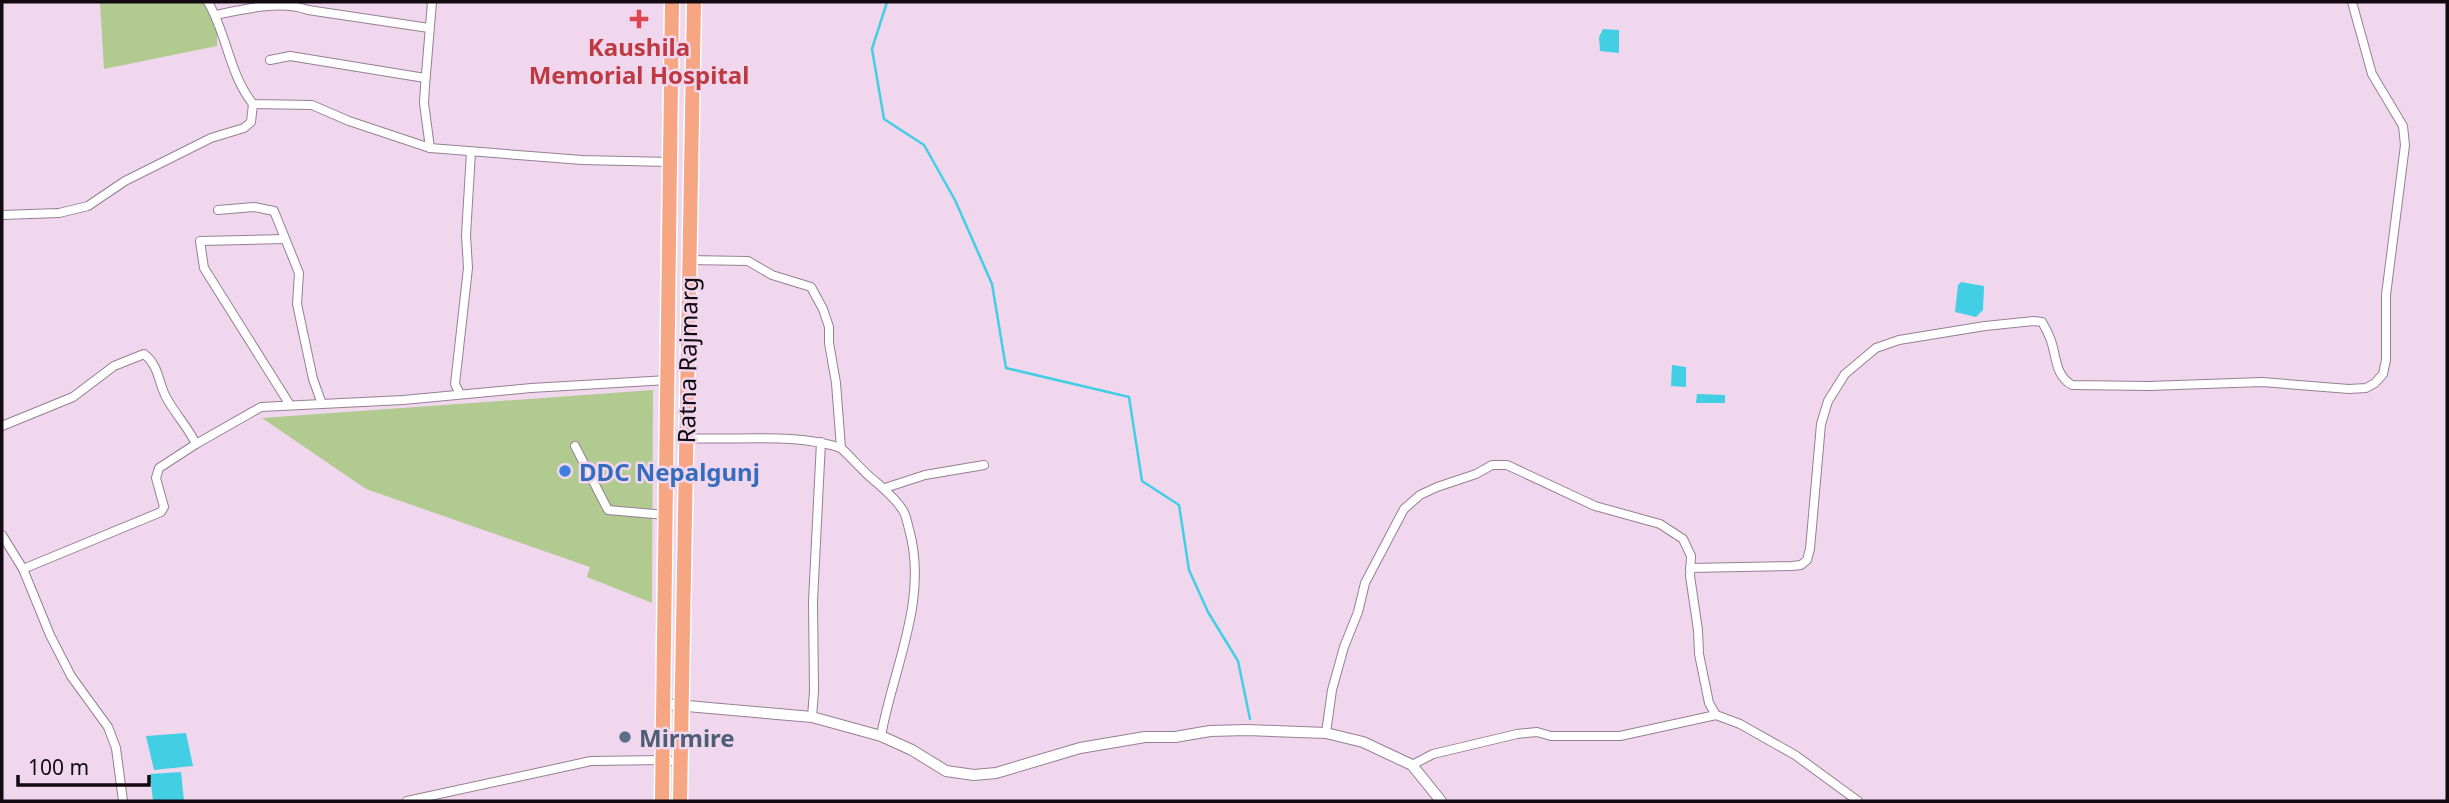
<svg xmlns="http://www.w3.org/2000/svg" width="2449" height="803" font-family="'Noto Sans',sans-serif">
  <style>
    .green { fill: #b0ca8f }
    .water { fill: #42cfe4 }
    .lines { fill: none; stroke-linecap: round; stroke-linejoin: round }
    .stream { stroke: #42cfe4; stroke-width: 2.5 }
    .minor-casing { stroke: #967f95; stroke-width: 10 }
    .tertiary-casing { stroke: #967f95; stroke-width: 12 }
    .trunk-casing { stroke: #fff; stroke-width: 17 }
    .minor { stroke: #fff; stroke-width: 8 }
    .tertiary { stroke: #fff; stroke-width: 10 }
    .trunk { stroke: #f6a682; stroke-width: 14 }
    .health-dot { fill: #e0444e; stroke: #f0d7ee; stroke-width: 2.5 }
    .shop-dot { fill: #3f7fe0; stroke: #f0d7ee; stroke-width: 2.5 }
    .service-dot { fill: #5c6f8a; stroke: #f0d7ee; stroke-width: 2.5 }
    .labels { text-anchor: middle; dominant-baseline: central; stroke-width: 5; stroke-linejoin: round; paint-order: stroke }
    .health-label { font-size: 24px; font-weight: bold; fill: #be3a42; stroke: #f0d7ee }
    .street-label { font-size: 24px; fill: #120911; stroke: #f0d7ee }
    .shop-label { font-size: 24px; font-weight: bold; fill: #366cbe; stroke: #f0d7ee; text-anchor: start }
    .service-label { font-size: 24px; font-weight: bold; fill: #4e5e75; stroke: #f0d7ee; text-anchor: start }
  </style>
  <rect width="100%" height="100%" fill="#f0d7ee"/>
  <!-- green -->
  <g class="green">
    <path d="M100 2H204L217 22V46L104 69Z"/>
    <path d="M653 390 652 603 587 577 590 567 366 489 262 418Z"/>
  </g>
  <!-- water -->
  <g class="water">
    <path d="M1603 29 1619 30V53L1600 51 1599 37Z"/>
    <path d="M1961 282 1984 286 1983 310 1976 317 1955 312 1958 285Z"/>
    <path d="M1672 365 1686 367V387L1671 386Z"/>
    <path d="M1697 394 1725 395V403H1696Z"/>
    <path d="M186 733 193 766 154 770 146 736Z"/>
    <path d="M181 772 184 801H153L150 774Z"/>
  </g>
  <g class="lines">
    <!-- stream -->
    <path class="stream" d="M887 2 872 49 884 119 924 145 955 200 992 284 1006 368 1129 397 1142 481 1179 505 1189 570 1208 612 1238 661 1250 719"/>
    <defs>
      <g id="minor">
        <path d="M208 2C227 34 229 74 253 104L312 105 349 121 430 148 424 103 425 86 432 2"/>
        <path d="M216 15C244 9 281 0 308 10L429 28"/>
        <path d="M270 60 290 56 425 78"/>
        <path d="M430 148 582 160 670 162"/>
        <path d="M218 210 254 207 274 211 299 273 297 304 313 379 322 404"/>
        <path d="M2 215 59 213 88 206 125 181 211 138 244 128 251 122 253 104"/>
        <path d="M285 239 200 241 204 268 290 405"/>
        <path d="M688 260 748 261 772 275 811 287 823 309 829 327V343L836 383 841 448C853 459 863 472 876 482 885 490 895 498 902 509 906 514 907 522 909 529 929 600 893 668 881 736"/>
        <path d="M460 394 455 384 468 268 466 235 471 152"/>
        <path d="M2 426 73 397 114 366 144 354C159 365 158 382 166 397 175 414 188 427 196 444"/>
        <path d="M686 438C735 441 795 432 841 448"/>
        <path d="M575 446 608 510 666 515"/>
        <path d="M885 488 925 475 984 465"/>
        <path d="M2 535 23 569 50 635 71 676 108 727 116 748 123 801"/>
        <path d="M1690 568 1792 566 1801 565 1807 560 1810 549 1821 424 1828 401 1845 374 1876 348 1899 340 1985 326 2034 321 2042 322C2045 327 2048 333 2050 338 2057 355 2054 375 2072 385L2149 386 2262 382 2349 389 2366 388 2375 383 2383 374 2386 360V295L2405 145 2403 126 2372 74 2352 2"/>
        <path d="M23 569 161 512 164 507 156 478 159 468 196 444 261 407 403 400 531 388 668 380"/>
        <path d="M812 717 814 691 813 601 821 442"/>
        <path d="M1326 733 1332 690 1344 647 1358 612 1365 583 1404 509 1420 495 1437 487 1476 474 1492 465H1507L1595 506 1660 524 1683 539 1691 556 1690 576 1698 630 1699 654 1709 703 1716 715"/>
        <path d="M1412 765 1433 754 1517 734 1537 732 1551 736H1620L1716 715 1740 724 1795 755 1858 801"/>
        <path d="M407 801 591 761 663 760 680 762"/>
      </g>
      <path id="tertiary" d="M664 704 812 717 881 736 912 750 946 771 974 775 996 773 1080 748 1145 737H1175L1210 731 1247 730 1326 733 1363 742 1412 765 1441 801"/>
      <g id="trunk">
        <path d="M662 801 672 2"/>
        <path d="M680 801 694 2"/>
      </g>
    </defs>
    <!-- minor casing -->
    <use href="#minor" class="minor-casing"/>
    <!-- tertiary casing -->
    <use href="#tertiary" class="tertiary-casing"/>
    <!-- trunk casing -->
    <use href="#trunk" class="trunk-casing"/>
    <!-- minor -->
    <use href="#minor" class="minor"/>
    <!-- tertiary -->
    <use href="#tertiary" class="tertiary"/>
    <!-- trunk -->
    <use href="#trunk" class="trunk"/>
  </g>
  <!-- markers -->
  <path class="health-dot" d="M635.5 8.5h7v7h7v7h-7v7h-7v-7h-7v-7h7z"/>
  <circle class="shop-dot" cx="565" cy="471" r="7"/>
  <circle class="service-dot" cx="625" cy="737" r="7"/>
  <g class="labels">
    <!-- health labels -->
    <g class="health-label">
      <text x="639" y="46">Kaushila<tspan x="639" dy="28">Memorial Hospital</tspan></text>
    </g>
    <!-- street labels -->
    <g class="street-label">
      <text transform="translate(687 360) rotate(-89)">Ratna Rajmarg</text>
    </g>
    <!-- shop labels -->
    <g class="shop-label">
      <text x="579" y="471">DDC Nepalgunj</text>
    </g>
    <!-- service labels -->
    <g class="service-label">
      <text x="639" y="737">Mirmire</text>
    </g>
  </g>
  <!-- border -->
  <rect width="2449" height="803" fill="none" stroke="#120911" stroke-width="7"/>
  <!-- scale -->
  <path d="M18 775v10h131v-10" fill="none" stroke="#120911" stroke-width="3.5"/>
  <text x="28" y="775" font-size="21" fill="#120911" stroke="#f0d7ee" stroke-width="5" paint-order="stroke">100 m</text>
</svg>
